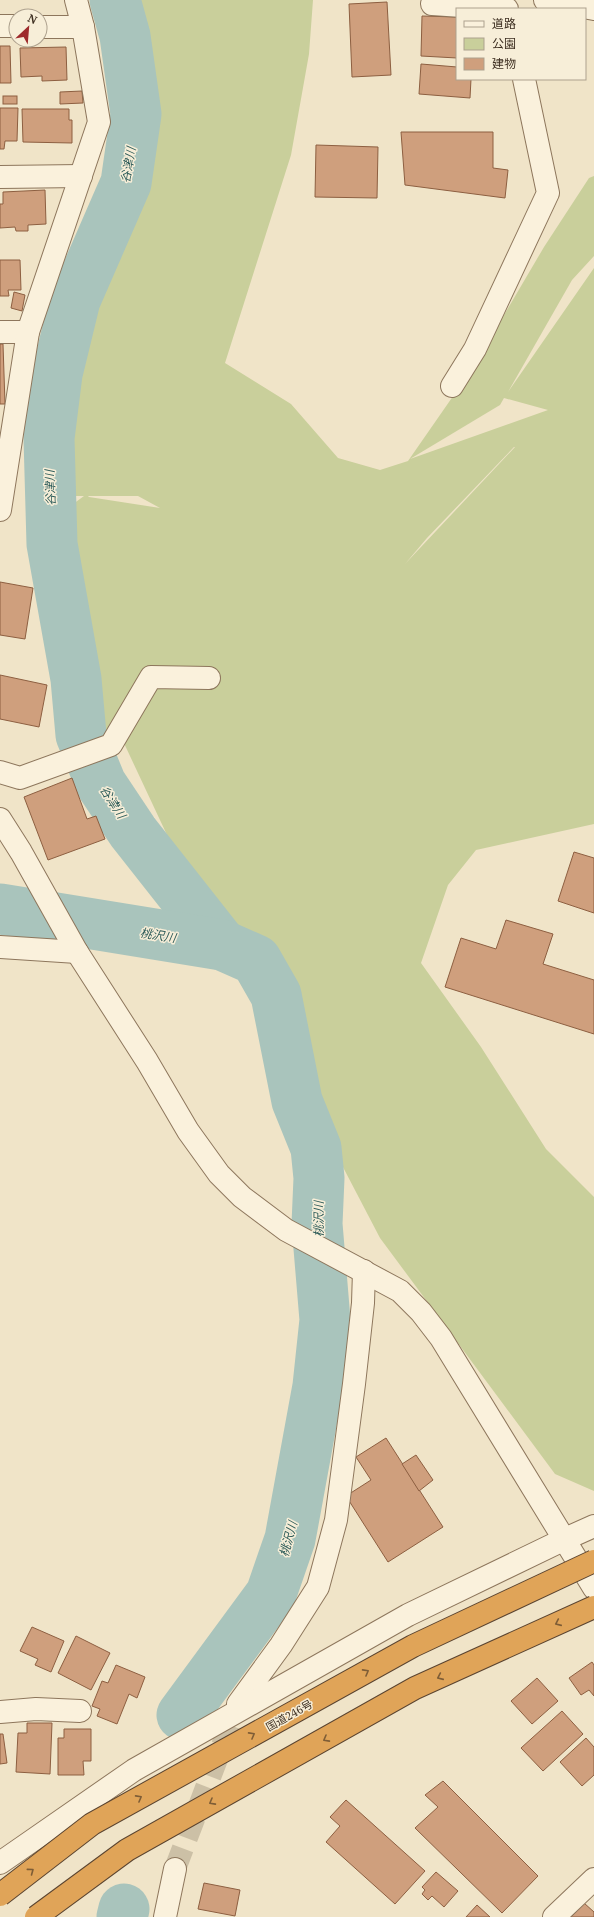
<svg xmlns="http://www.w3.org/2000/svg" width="594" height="1917" font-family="'Noto Serif','Noto Sans JP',serif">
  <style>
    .green { fill: #c9cf9b; fill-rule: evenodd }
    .water { fill: #a9c4bc; stroke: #6f938a }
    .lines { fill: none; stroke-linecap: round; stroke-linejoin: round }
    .river { stroke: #a9c4bc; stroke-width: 51 }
    .building { fill: #cf9f7d; stroke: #8d5f41 }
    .minor-tunnel { stroke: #ccc0a6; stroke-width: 22; stroke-dasharray: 22 11; stroke-linecap: butt }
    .minor-casing { stroke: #8d765c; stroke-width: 24 }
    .minor { stroke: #faf1dc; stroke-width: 22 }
    .highway-bridge-casing { stroke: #5b4430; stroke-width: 24; stroke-linecap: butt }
    .highway-bridge { stroke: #e0a458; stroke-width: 22 }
    .oneway { stroke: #7e5d36 }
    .labels { text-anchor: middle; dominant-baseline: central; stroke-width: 3; stroke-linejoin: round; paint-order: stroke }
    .street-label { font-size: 11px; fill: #3d2e20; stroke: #f7eed8 }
    .water-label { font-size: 12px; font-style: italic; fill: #2f5d5a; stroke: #f7eed8 }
  </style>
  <rect width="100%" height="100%" fill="#f0e4c8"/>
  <!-- green -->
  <path class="green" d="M126 0H313L309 54 291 155 225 363 291 404 338 458 380 470 408 461 474 366 544 247 589 178 594 176V256L572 280 508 392 594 268V824L476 850 448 885 421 963 481 1047 546 1149 594 1197V1491L555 1474 380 1238 333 1148 292 1075V984L197 899 115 724 104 733 81 620 69 507 84 496H76L64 466 60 361 112 227 153 134ZM504 398 548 410 410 459 500 405ZM514 447H515L405 564 427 538ZM88 496H138L160 508 89 497Z"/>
  <!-- water -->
  <path class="water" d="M0 888 22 894 24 902 0 896Z"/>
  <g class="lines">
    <!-- river -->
    <g class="river">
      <path d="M115 0 125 36 136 114 126 183 75 300 57 374 49 438 52 544 76 679 81 735 101 784 133 832 222 945"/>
      <path d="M0 909 222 945 256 960 276 995 297 1101 316 1148 319 1178 317 1224 325 1320 318 1386 290 1539 271 1594 182 1715"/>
      <path d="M122 1917 124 1909"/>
    </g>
  </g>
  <!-- building -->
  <g class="building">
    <path d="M387 2 391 75 352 77 349 4Z"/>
    <path d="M422 16 457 17V58L421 56Z"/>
    <path d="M0 46H10L11 83H0Z"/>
    <path d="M66 47 67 80 42 81V76L21 77 20 48Z"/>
    <path d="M421 64 457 67V79H471L470 98 419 94Z"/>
    <path d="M82 91 83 103 60 104V92Z"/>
    <rect x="3" y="96" width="14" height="8"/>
    <path d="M0 108H18L17 141H5L4 149H0Z"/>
    <path d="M22 109H69V120H72V143L23 142Z"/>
    <path d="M401 132H493V168L508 170 505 198 405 185Z"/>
    <path d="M316 145 378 147 377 198 315 197Z"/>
    <path d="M45 190 46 224 28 225V231H16L15 227 0 228V204H3V192Z"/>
    <path d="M0 260H20L21 290H8L9 296H0Z"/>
    <path d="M14 292 25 295 22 311 11 308Z"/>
    <path d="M0 344H3L5 404H0Z"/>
    <path d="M0 582 33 588 25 639 0 635Z"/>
    <path d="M0 675 47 685 39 727 0 719Z"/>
    <path d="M72 778 87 819 96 816 105 839 48 860 24 797Z"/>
    <path d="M574 852 594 858V913L558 901Z"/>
    <path d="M506 920 553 934 543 964 594 980V1034L445 987 461 938 496 949Z"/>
    <path d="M386 1438 443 1527 388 1562 346 1496 371 1480 356 1457Z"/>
    <path d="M416 1455 433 1480 419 1491 402 1464Z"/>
    <path d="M32 1627 64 1641 51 1672 35 1665 38 1659 20 1651Z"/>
    <path d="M76 1636 110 1653 91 1690 58 1673Z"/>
    <path d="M592 1662 594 1665V1696L589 1690 581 1695 569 1678Z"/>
    <path d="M116 1665 145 1677 137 1698 129 1694 117 1724 97 1716 100 1709 92 1706 102 1681 108 1683Z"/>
    <path d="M537 1678 558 1701 532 1724 511 1701Z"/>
    <path d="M562 1711 583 1734 543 1771 521 1748Z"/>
    <path d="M27 1723H52L50 1774 16 1772 18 1733H27Z"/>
    <path d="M64 1729H91V1761H83L84 1775H58V1738H64Z"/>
    <path d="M0 1734H3L7 1763 0 1764Z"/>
    <path d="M586 1738 594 1747V1775L582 1786 560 1762Z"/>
    <path d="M443 1781 538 1876 502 1913 415 1828 438 1807 425 1795Z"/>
    <path d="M346 1800 425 1871 395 1904 326 1842 340 1826 330 1817Z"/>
    <path d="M436 1872 458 1891 444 1907 432 1896 428 1900 422 1894 425 1890 422 1887Z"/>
    <path d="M204 1883 240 1890 235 1916 198 1909Z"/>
    <path d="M584 1903 594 1912V1917H571Z"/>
    <path d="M477 1905 490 1917H466Z"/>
  </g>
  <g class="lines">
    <!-- minor-tunnel -->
    <path class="minor-tunnel" d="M175 1869 238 1704"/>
    <defs>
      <g id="minor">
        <path d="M545 0 594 9"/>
        <path d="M432 4 507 9"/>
        <path d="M0 26H16"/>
        <path d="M40 27H83"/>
        <path d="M0 177 81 176"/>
        <path d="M0 332H28"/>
        <path d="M452 386 475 349 548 193 524 79"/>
        <path d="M0 510 28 332 99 122 83 27 76 0"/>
        <path d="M0 772 20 778 111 745 151 677 209 678"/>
        <path d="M0 819 21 852 77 952 147 1061 188 1131 219 1174 242 1197 286 1230 400 1291 421 1312 441 1338 594 1588"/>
        <path d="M0 947 77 952"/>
        <path d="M238 1704 281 1645 318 1587 336 1520 354 1384 363 1303 364 1271"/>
        <path d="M0 1712 36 1709 80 1711"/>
        <path d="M0 1863 134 1770 408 1615 565 1539 594 1526"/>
        <path d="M165 1917 175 1869"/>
        <path d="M554 1917 594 1879"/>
      </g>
    </defs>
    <!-- minor casing -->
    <use href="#minor" class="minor-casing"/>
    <!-- minor -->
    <use href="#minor" class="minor"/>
    <defs>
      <g id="highway-bridge">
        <path d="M0 1895 92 1824 413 1646 594 1561"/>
        <path d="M36 1917 127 1850 415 1688 594 1607"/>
      </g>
    </defs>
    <!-- highway-bridge casing -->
    <use href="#highway-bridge" class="highway-bridge-casing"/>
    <!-- highway-bridge -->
    <use href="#highway-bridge" class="highway-bridge"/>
  </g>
  <!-- one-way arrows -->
  <defs><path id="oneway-chevron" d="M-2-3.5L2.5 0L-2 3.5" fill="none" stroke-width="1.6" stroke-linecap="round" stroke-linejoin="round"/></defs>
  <g class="oneway">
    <use href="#oneway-chevron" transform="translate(558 1623) rotate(156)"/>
    <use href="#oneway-chevron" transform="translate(366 1672) rotate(-29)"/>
    <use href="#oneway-chevron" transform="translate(440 1677) rotate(156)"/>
    <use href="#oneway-chevron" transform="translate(252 1735) rotate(-29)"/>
    <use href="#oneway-chevron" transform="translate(326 1739) rotate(151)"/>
    <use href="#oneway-chevron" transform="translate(139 1798) rotate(-29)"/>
    <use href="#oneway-chevron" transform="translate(212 1802) rotate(151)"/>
    <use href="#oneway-chevron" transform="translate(31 1871) rotate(-37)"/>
  </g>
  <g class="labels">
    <!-- street labels -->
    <g class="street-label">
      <text transform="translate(289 1715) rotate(-29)">国道246号</text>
    </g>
    <!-- water labels -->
    <g class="water-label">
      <text transform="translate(128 165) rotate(-80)">谷津川</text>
      <text transform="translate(50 488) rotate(-92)">谷津川</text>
      <text transform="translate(113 802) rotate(57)">谷津川</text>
      <text transform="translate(158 935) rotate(9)">桃沢川</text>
      <text transform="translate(318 1219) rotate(-90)">桃沢川</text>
      <text transform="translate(288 1539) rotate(-75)">桃沢川</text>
    </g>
  </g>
  <!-- legend -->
  <rect x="456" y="8" width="130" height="72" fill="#f7eed8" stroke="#ada18e"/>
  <rect x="464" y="21" width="20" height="6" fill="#faf1dc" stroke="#ada18e"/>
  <text x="492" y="28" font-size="12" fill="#3d2e20">道路</text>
  <rect x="464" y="38" width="20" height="12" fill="#c9cf9b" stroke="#ada18e"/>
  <text x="492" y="48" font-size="12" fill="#3d2e20">公園</text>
  <rect x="464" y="58" width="20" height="12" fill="#cf9f7d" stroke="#ada18e"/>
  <text x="492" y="68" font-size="12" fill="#3d2e20">建物</text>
  <!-- north arrow -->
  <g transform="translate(28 28) rotate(26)"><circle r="19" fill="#f7eed8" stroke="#ada18e"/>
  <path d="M0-3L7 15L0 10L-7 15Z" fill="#9e2a2b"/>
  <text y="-6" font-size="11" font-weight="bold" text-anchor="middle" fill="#3d2e20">N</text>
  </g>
</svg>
